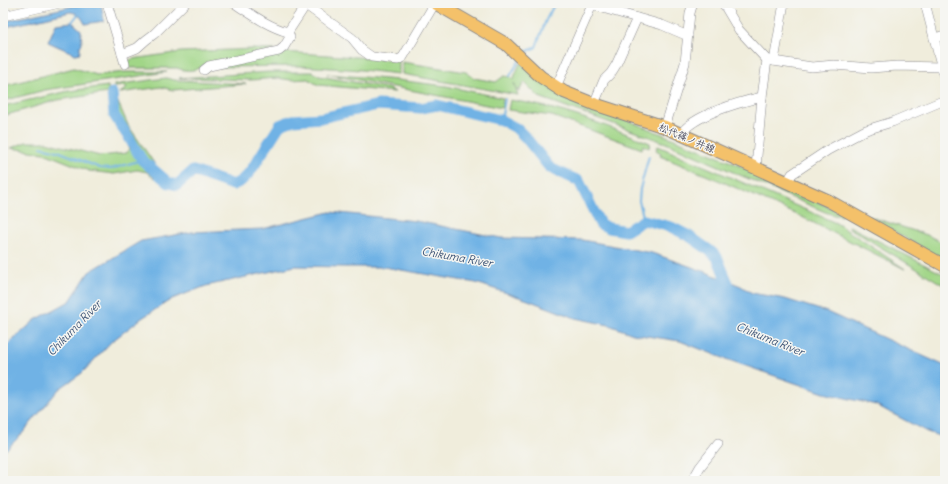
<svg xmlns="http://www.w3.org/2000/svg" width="948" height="484" font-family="Delius,'Klee One',sans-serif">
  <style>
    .green { fill: #a1d687; stroke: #627c61 }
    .water { fill: #70b2e5; stroke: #496a90 }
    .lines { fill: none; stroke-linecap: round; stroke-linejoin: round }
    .stream { stroke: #70b2e5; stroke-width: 2 }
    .river { stroke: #70b2e5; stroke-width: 11 }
    .minor-casing { stroke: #89888c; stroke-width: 10 }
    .major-casing { stroke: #89888c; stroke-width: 14 }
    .minor { stroke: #fff; stroke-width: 9 }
    .major { stroke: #f4c16b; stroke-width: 12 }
    .labels { text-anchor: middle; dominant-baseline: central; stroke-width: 3; stroke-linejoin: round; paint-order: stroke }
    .street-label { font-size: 10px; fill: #22223b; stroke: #f6f6f2 }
    .water-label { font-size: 11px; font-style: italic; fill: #3d5476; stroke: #f6f6f2 }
  </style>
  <rect width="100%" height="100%" fill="#f6f6f2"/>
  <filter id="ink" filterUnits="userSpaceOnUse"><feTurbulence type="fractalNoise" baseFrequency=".025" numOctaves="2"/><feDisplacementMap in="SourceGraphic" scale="8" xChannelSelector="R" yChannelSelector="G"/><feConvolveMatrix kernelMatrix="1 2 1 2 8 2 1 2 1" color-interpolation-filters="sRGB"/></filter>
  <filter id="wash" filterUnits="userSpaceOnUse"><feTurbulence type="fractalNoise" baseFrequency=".012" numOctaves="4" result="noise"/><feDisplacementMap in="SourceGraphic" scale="16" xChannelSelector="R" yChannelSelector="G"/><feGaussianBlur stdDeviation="0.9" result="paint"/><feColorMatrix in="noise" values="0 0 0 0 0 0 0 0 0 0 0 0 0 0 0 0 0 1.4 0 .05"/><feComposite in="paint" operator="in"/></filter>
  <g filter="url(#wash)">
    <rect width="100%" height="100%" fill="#f0eddc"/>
    <!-- green -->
    <g class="green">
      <path d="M253 49 275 50 204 65C197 71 186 72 177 68H130L127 62 132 59 181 52Z"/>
      <path d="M284 52 370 58 399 61V74L362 70 299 66 213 67Z"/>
      <path d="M402 62 466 72 474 78 496 82 504 76 511 77 513 80 520 63 617 116 736 164 844 214 842 216 834 215 825 212 666 143 539 97 524 82 519 92 514 83 518 95 402 74Z"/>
      <path d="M74 68 97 75 125 72H167L45 90 3 101V86Z"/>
      <path d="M269 72H313L319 76 388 88 395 92 318 85 308 79 291 80 277 78 251 80 179 78Z"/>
      <path d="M327 74 397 80 446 86 503 98 502 108Z"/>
      <path d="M166 78 174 80 246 84 173 90 161 87 120 93 127 88 126 86 114 87V85Z"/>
      <path d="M108 86V93L58 100 3 116V106L69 91Z"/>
      <path d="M114 93 128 125 154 163V178L147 172 137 170 114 174 89 171 44 153 11 148 26 142H46L100 156 127 153C134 141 116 127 113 116 110 109 110 101 110 94Z"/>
      <path d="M510 100C559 107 605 125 650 143L649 148 643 145 642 149 552 116 508 110Z"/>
      <path d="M658 146 836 223 905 269 802 217 725 183 660 156 661 153 656 150Z"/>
      <path d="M868 216 927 235 945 244V261Z"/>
      <path d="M849 226 945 275V286L849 228Z"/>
    </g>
    <!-- water -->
    <g class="water">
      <path d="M79 3H101L104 21 85 24C81 16 78 13 70 12L6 27 5 21 78 5Z"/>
      <path d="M72 22 81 30 82 44 80 46V53L75 54 48 42 56 24Z"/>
      <path d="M330 212 416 221 501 238 582 240 652 253 706 272 741 286 752 293 785 299 827 312 945 366V438L927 432 876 405 824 393 723 358 680 341 633 334 609 325 575 318 528 300 476 283 384 267H342L295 266 206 286 172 299 142 318 111 342 82 373 59 389 21 435 3 453V349L35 320 70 301 89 272 141 241 192 232 262 229Z"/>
    </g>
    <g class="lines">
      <!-- stream -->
      <g class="stream">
        <path d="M72 22 79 13"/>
        <path d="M524 54 526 52 536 47 546 20 555 3"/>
        <path d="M510 76 519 61"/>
        <path d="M501 120 505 99"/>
        <path d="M41 147 58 151 100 168 111 169 142 160"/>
        <path d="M644 220 639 201 640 189 649 156"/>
      </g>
      <!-- river -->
      <path class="river" d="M112 93 114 115 131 141 142 160 169 183 177 185 193 171 233 185 241 181 250 172 280 125 293 120 321 118 378 105 421 108 437 105 501 120 516 128 526 138 550 168 579 181 600 224 609 228 626 231 644 220 671 227 689 236 709 250 717 257 732 293"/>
    </g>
  </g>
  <g filter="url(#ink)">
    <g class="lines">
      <defs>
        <g id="minor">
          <path d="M107 3 125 64"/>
          <path d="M234 3C251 14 269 27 288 32"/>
          <path d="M303 3 352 38 362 50 372 57 398 60 403 57 435 3"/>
          <path d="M723 3 739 30 767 60 812 67 834 65 871 68 897 66 941 67"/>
          <path d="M925 3 945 80"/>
          <path d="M3 16 60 3"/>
          <path d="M934 38 945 35"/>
          <path d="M122 54 137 48 146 40 154 34 185 3"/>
          <path d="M774 61 784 3"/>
          <path d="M204 70 209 66 279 51 284 47 290 37 288 32 307 3"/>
          <path d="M556 87 592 5 662 25 688 36"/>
          <path d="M594 104 604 80 611 73 616 65 637 18"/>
          <path d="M665 127 685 63 690 13 693 3"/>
          <path d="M681 134C693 115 740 102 762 97"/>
          <path d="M756 168 762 97 767 60"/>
          <path d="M787 183 792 174 828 150 866 130 892 122 940 102H945"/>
          <path d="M692 481 700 467 718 444"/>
        </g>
        <path id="major" d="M435 3 506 44 541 77 564 92 594 104 665 127 829 201 945 266"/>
      </defs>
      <!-- minor casing -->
      <use href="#minor" class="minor-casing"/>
      <!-- major casing -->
      <use href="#major" class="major-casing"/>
      <!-- minor -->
      <use href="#minor" class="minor"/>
      <!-- major -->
      <use href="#major" class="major"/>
    </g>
  </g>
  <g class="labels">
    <!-- street labels -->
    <g class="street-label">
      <text transform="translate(687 138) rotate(23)">松代篠ノ井線</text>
    </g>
    <!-- water labels -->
    <g class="water-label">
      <text transform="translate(457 257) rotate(10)">Chikuma River</text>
      <text transform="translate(74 328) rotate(-46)">Chikuma River</text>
      <text transform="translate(770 339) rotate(22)">Chikuma River</text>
    </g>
  </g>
  <!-- margin -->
  <rect width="948" height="484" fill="none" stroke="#f6f6f2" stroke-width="16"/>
</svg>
